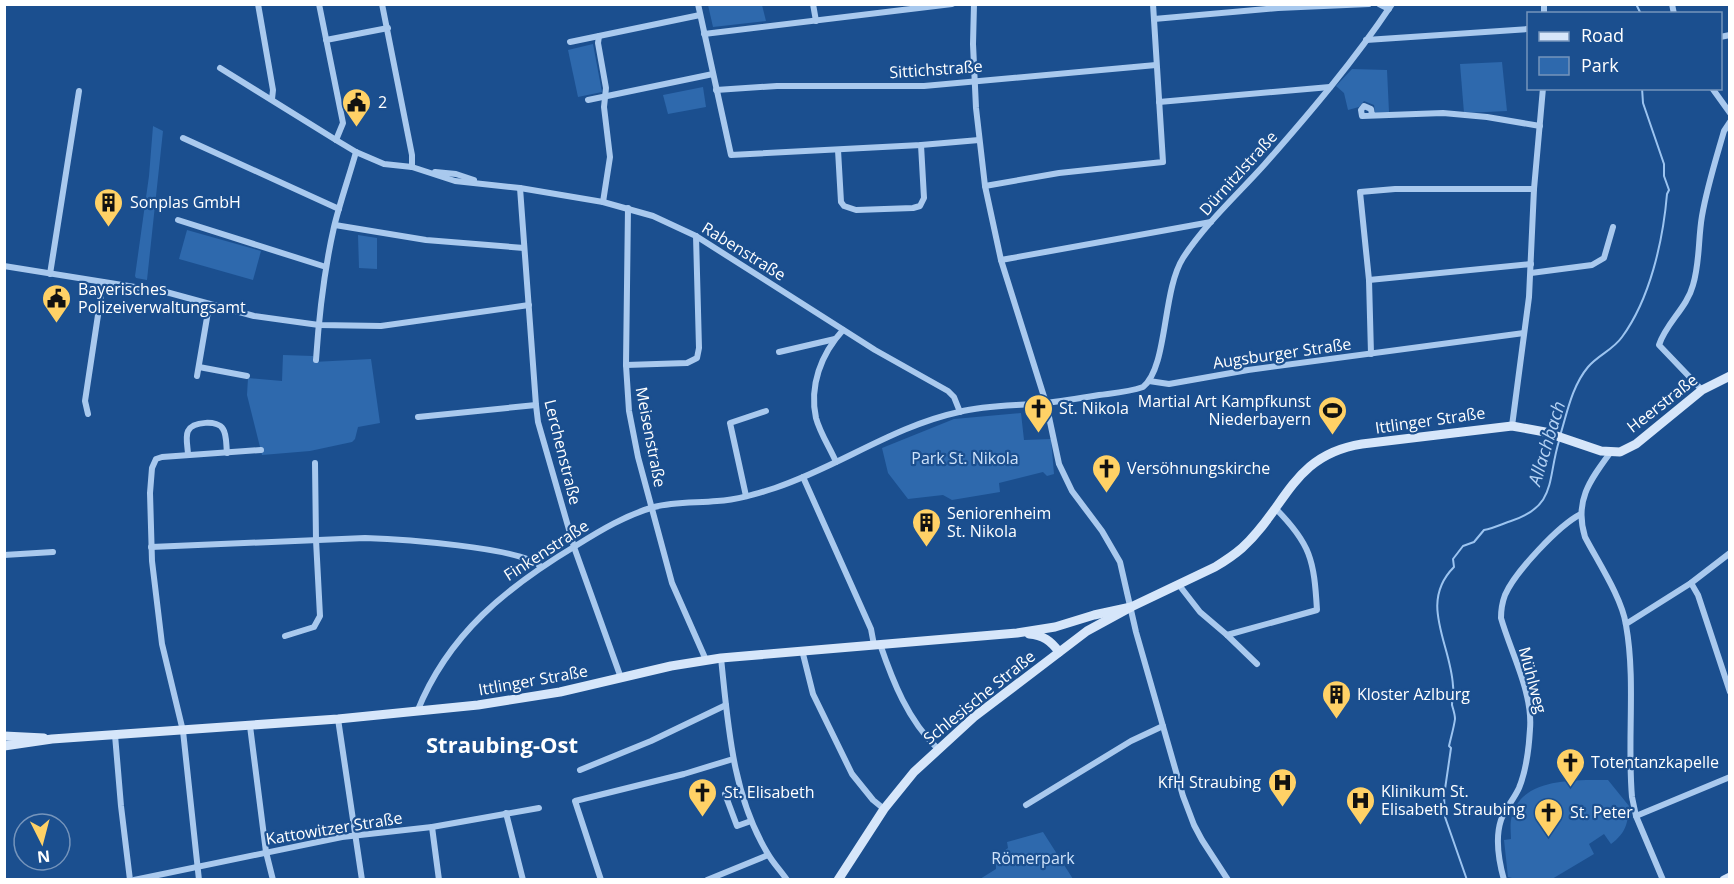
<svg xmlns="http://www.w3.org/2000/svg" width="1734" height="884" font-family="'Open Sans',sans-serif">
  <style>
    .green { fill: #2e69ad }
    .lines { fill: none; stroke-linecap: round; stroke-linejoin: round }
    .stream { stroke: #9cc4f0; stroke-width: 2 }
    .street { stroke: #a9c9ee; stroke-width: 6 }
    .secondary { stroke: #d6e6fa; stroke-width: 9 }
    .labels { text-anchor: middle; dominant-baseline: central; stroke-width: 4.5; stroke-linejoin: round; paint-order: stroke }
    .street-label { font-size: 16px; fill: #fff; stroke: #1b4f8f }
    .poi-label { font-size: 16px; fill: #fff; stroke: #1b4f8f; text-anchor: start }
    .park-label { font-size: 16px; fill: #cfe3fa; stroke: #1b4f8f }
    .water-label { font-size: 18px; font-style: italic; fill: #b5d3f5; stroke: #1b4f8f }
    .district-label { font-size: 22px; font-weight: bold; fill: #fff; stroke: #1b4f8f }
  </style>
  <rect width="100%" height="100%" fill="#1b4f8f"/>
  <!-- green -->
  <g class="green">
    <path d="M708 5H762L766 21 713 27Z"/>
    <path d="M593 44 602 92 578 97 568 50Z"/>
    <path d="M1502 62 1507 111 1464 113 1460 64Z"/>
    <path d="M1352 69 1387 70 1389 112 1375 113 1374 105 1364 101 1359 107 1348 110 1344 93 1336 86Z"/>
    <path d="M703 87 706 107 668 114 663 95Z"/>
    <path d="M153 126 163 131 147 280 136 278 135 276 149 176Z"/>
    <path d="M187 230 261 251 253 280 179 259Z"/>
    <path d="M358 235 377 238V269L359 268Z"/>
    <path d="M283 355 313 356V362L371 359 380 423 358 427 355 439 352 442 310 451 262 455 247 395 248 378 282 381Z"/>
    <path d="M1021 413 1024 440 1051 439 1054 474 1047 476 1043 472 999 483 1000 492 952 500 943 495 908 499 888 473 882 448 954 419Z"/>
    <path d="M1608 780 1629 806C1628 823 1626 833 1611 844L1604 834 1589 844 1594 854 1552 879H1516L1508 877 1504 840 1511 839C1511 833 1510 826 1511 820 1518 777 1575 780 1608 780Z"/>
    <path d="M1043 832 1073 879H980L996 869V857L1008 848 1007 842Z"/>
  </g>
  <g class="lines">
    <!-- stream -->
    <g class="stream">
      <path d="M1636 4 1641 14"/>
      <path d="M1560 436C1567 413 1572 386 1588 367 1598 355 1613 350 1622 337 1650 299 1663 241 1667 194L1669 190 1664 176V164L1643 103 1642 88"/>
      <path d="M1467 880 1445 817 1444 796 1451 748 1449 746C1451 737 1454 727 1455 719 1455 714 1453 709 1452 705 1452 699 1454 692 1453 686 1451 644 1418 603 1454 567L1453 559 1463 546 1474 542 1484 530C1494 528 1502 524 1511 521 1557 506 1547 480 1559 441"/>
    </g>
    <!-- street -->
    <g class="street">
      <path d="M258 4 273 90 272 99"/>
      <path d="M319 4 343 123 336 140"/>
      <path d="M382 4 412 155V167"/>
      <path d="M698 4 731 155 921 145 979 140"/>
      <path d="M813 4 816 21"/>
      <path d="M974 4 973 44 976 108 985 186 1001 260 1046 403 1059 464 1072 491 1102 531 1120 562 1136 632 1183 796 1194 825 1202 840 1228 880"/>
      <path d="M1379 4 1389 9"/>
      <path d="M1544 4V14"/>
      <path d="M1672 4 1674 14"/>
      <path d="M1154 19 1278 8 1369 4"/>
      <path d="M704 34 952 4"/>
      <path d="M599 36 598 43 606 88 604 107 610 157 603 202"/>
      <path d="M1720 37 1730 35"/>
      <path d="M326 40 388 28"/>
      <path d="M1366 40 1528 29"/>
      <path d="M570 42 700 15"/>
      <path d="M220 68 336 140 356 152 384 164 412 167 455 181 520 188 603 202 653 216 696 236 875 350 948 391 954 397 960 412"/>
      <path d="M1712 88 1730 113"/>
      <path d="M716 90 777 86H924L1156 65"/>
      <path d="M588 100 713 74"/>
      <path d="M1159 102 1330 87"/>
      <path d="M1372 115 1371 109 1364 106 1361 110 1362 116 1443 113 1487 117 1540 126"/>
      <path d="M183 138 339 209"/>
      <path d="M838 150 841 202 844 206 856 210 913 208 920 206 924 198 921 145"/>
      <path d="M435 172 456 174 474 180"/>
      <path d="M985 186 1059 173 1163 162 1153 4"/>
      <path d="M520 188 536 405 538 422 574 547 621 678"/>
      <path d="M628 208 626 365 629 411 638 457 672 583 706 660"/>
      <path d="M178 220 326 267"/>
      <path d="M335 225 426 240 524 248"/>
      <path d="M1001 260 1211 222"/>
      <path d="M4 266 166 292 254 316 319 325 381 326 529 305"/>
      <path d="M1531 273 1592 265 1604 258 1613 227"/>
      <path d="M50 274 79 91"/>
      <path d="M1369 280 1531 264"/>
      <path d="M779 352 835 339"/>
      <path d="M1371 354 1369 280 1360 192 1395 189H1534"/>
      <path d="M316 360C319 315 324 271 334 227 340 202 349 177 356 152"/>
      <path d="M626 365 687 363 697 358 699 348 696 236"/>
      <path d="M199 367 247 376"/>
      <path d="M197 376 209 306"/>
      <path d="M1149 381 1169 384 1248 370 1524 333"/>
      <path d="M1702 390 1659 345C1666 323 1687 308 1693 285 1700 262 1698 239 1702 216 1707 187 1716 159 1724 131L1730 122"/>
      <path d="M88 414 85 401 103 282"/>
      <path d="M418 417 536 405"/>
      <path d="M1512 426 1529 297 1534 189 1543 88"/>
      <path d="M1610 453C1590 480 1574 501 1585 537 1598 562 1622 598 1626 625 1636 681 1627 740 1632 797L1636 816 1663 880"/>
      <path d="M188 455C188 448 185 437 188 431 193 421 218 420 223 429 227 435 226 445 227 453"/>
      <path d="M836 462C830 448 820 433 816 418 809 386 821 354 843 330"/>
      <path d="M803 477 871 629 874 645"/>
      <path d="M746 496 730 423 766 411"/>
      <path d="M151 547 365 538C395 539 524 547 541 567"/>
      <path d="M4 555 53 552"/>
      <path d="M1691 583 1698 595 1730 692"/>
      <path d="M1179 585 1200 612 1227 635 1257 664"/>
      <path d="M1626 624 1691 583 1730 553"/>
      <path d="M1227 635 1317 610C1314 560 1311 544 1275 508"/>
      <path d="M285 636 314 627 320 616 316 540 315 463"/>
      <path d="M880 644C893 682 908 720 937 748"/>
      <path d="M802 650 813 694 852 774 873 800 884 809"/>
      <path d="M721 658C728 724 732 795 768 854 773 863 781 871 787 880"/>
      <path d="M417 712C448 634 507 587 577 545 601 530 626 515 654 507 674 502 697 503 717 501 737 500 756 494 775 488 838 467 894 426 959 412 987 405 1016 406 1045 403 1063 401 1081 398 1099 395 1114 393 1129 392 1143 387 1168 367 1162 291 1183 258 1205 224 1237 195 1264 165 1309 114 1354 61 1392 4"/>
      <path d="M338 719 362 880"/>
      <path d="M250 726 266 852 273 880"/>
      <path d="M115 735 121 806 130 880"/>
      <path d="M580 770 651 741 726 705"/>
      <path d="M740 788 725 794 737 826 751 821"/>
      <path d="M1026 805 1131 741 1163 726"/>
      <path d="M506 813 523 880"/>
      <path d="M1636 816 1730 777"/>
      <path d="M432 827 439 880"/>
      <path d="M134 880 342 837 432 827 539 808"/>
      <path d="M199 880 183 731 162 644 152 561 150 493 152 468 156 459 162 457 261 450"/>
      <path d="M601 880 575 801 684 774 733 759"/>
      <path d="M707 880 768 855"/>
      <path d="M1504 880C1499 862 1495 838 1501 820 1505 809 1514 799 1519 788 1526 771 1529 747 1530 729 1533 693 1511 653 1501 618 1501 610 1502 603 1505 595 1515 572 1559 525 1581 514"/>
    </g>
    <!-- secondary -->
    <g class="secondary">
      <path d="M1029 634C1043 635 1051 641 1059 652"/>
      <path d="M4 736 44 738"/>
      <path d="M4 746 52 739 338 719 478 705 560 692 671 666 721 658 1017 633 1055 627 1094 615 1131 607"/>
      <path d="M838 880 884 809 914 772 974 717 1087 631 1131 607 1215 567C1225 561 1234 555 1242 548 1287 507 1292 455 1362 444L1512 426 1545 432 1601 451 1620 452 1636 444 1702 390 1730 376"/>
      <path d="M1724 880 1730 877"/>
    </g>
  </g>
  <!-- icons -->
  <defs>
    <symbol id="civic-pin" viewBox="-11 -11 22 30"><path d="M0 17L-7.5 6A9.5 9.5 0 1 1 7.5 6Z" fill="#ffd166" stroke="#1b4f8f"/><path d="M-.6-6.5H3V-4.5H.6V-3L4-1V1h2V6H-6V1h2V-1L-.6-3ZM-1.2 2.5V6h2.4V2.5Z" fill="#111"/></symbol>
    <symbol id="building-pin" viewBox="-11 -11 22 30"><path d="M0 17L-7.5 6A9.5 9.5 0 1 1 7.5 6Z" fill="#ffd166" stroke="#1b4f8f"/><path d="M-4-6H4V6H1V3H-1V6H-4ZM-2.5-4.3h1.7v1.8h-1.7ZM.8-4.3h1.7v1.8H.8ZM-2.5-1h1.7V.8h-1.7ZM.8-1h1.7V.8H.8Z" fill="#111"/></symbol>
    <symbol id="church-pin" viewBox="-11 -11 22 30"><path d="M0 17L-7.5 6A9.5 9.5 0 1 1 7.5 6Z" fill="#ffd166" stroke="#1b4f8f"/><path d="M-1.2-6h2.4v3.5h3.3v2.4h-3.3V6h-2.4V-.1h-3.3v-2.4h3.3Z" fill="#111"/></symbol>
    <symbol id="stadium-pin" viewBox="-11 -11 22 30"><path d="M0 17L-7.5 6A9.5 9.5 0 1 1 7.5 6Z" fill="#ffd166" stroke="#1b4f8f"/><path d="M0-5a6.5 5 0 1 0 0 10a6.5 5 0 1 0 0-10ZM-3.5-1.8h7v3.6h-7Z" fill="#111"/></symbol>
    <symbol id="hospital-pin" viewBox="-11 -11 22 30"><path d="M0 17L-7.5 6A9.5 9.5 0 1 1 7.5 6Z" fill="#ffd166" stroke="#1b4f8f"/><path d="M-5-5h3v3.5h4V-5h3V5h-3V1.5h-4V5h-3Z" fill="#111"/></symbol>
  </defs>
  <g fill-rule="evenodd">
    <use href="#civic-pin" x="340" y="86" width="33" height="45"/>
    <use href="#building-pin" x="92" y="186" width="33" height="45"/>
    <use href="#civic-pin" x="40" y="282" width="33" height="45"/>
    <use href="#church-pin" x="1022" y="392" width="33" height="45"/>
    <use href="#stadium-pin" x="1316" y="394" width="33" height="45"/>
    <use href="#church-pin" x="1090" y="452" width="33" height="45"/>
    <use href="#building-pin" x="910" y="506" width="33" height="45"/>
    <use href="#building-pin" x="1320" y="678" width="33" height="45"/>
    <use href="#church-pin" x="1554" y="746" width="33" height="45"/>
    <use href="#hospital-pin" x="1266" y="766" width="33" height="45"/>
    <use href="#church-pin" x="686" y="776" width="33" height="45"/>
    <use href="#hospital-pin" x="1344" y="784" width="33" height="45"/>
    <use href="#church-pin" x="1532" y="796" width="33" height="45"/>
  </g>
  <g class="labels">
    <!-- street labels -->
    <g class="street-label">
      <text transform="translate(936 69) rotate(-4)">Sittichstraße</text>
      <text transform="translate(1238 173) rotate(-48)">Dürnitzlstraße</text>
      <text transform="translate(744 251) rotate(32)">Rabenstraße</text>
      <text transform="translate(1282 353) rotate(-8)">Augsburger Straße</text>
      <text transform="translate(1662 403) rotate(-38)">Heerstraße</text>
      <text transform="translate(1430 420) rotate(-8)">Ittlinger Straße</text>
      <text transform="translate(651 437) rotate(79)">Meisenstraße</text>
      <text transform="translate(563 452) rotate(76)">Lerchenstraße</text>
      <text transform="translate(546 550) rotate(-33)">Finkenstraße</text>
      <text transform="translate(533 680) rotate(-10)">Ittlinger Straße</text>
      <text transform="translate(1533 680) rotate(75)">Mühlweg</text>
      <text transform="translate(979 697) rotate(-39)">Schlesische Straße</text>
      <text transform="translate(334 828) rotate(-9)">Kattowitzer Straße</text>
    </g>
    <!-- poi labels -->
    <g class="poi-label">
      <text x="378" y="102">2</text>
      <text x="130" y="202">Sonplas GmbH</text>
      <text x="78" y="289">Bayerisches<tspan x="78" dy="18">Polizeiverwaltungsamt</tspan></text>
      <text x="1311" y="401" text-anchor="end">Martial Art Kampfkunst<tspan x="1311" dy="18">Niederbayern</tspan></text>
      <text x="1059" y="408">St. Nikola</text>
      <text x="1127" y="468">Versöhnungskirche</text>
      <text x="947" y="513">Seniorenheim<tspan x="947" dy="18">St. Nikola</tspan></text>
      <text x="1357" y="694">Kloster Azlburg</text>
      <text x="1591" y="762">Totentanzkapelle</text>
      <text x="1261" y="782" text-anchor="end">KfH Straubing</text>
      <text x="1381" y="791">Klinikum St.<tspan x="1381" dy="18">Elisabeth Straubing</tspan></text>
      <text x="724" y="792">St. Elisabeth</text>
      <text x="1570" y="812">St. Peter</text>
    </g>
    <!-- park labels -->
    <g class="park-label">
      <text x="965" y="458">Park St. Nikola</text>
      <text x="1033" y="858">Römerpark</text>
    </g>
    <!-- water labels -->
    <g class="water-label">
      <text transform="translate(1546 443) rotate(-73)">Allachbach</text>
    </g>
    <!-- district labels -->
    <g class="district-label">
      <text x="502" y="744">Straubing-Ost</text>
    </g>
  </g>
  <!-- border -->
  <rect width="1734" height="884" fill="none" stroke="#ffffff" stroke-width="12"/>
  <!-- legend -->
  <rect x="1527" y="12" width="195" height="78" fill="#1b4f8f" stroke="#7695bc" stroke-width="1.5"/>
  <rect x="1539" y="32" width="30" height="9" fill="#d6e6fa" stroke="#7695bc" stroke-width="1.5"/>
  <text x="1581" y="42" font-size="18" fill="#ffffff">Road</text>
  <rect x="1539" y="57" width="30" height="18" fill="#2e69ad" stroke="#7695bc" stroke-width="1.5"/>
  <text x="1581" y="72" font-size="18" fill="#ffffff">Park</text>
  <!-- north arrow -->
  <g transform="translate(42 842) rotate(174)"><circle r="28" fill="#1b4f8f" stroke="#7695bc" stroke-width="1.5"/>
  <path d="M0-4.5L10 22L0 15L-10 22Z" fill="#ffd166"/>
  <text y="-9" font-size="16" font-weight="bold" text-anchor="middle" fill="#ffffff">N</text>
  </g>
</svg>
